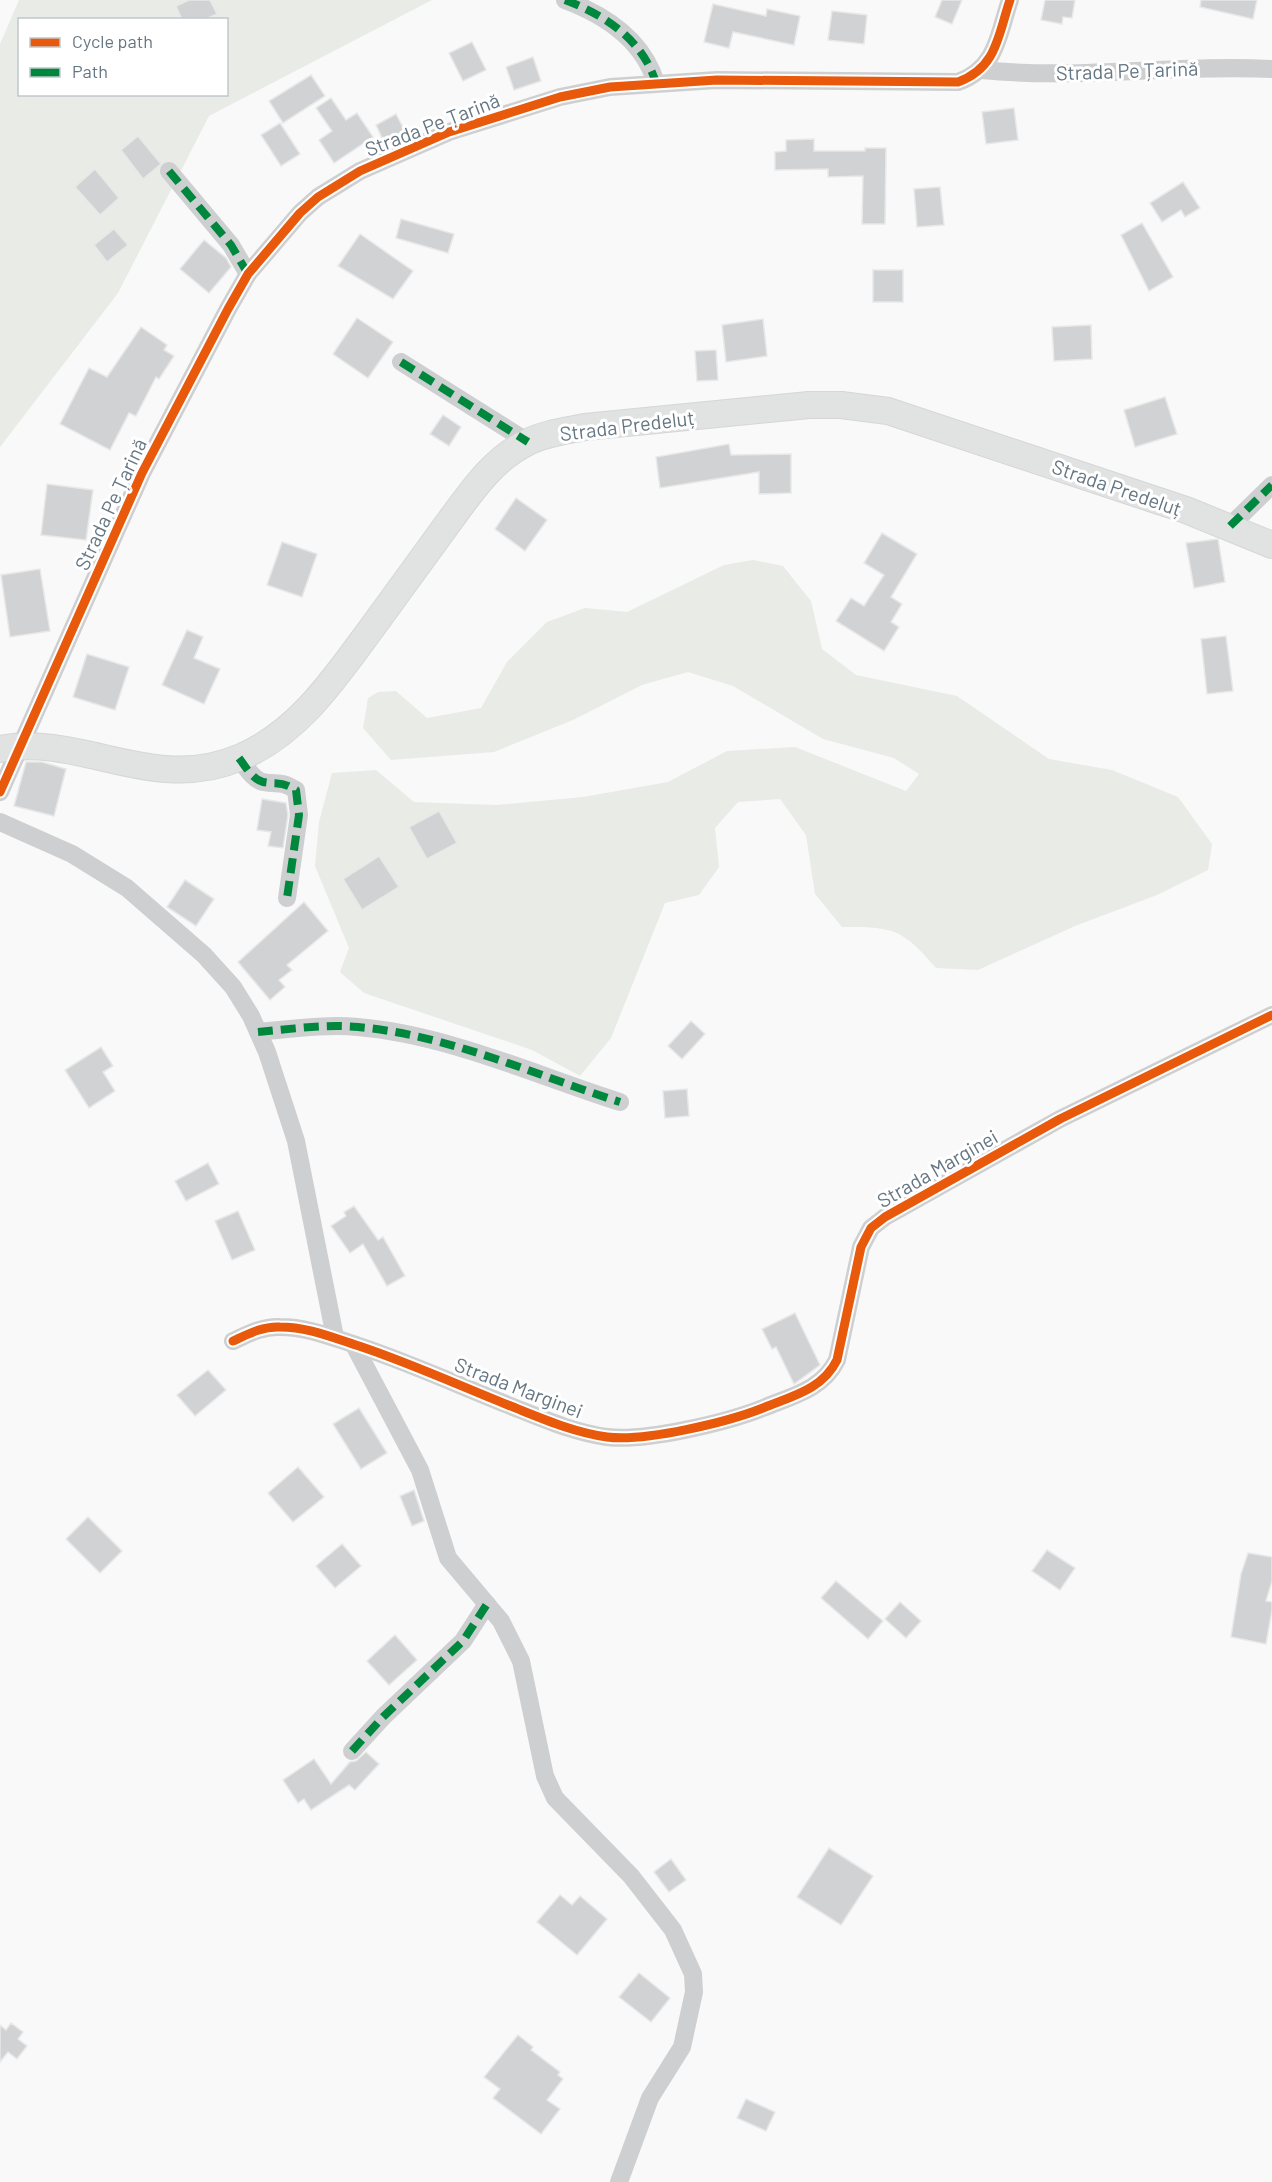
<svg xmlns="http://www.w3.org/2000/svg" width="1272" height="2182" font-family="Barlow,sans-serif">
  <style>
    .green { fill: #e8ebe6; fill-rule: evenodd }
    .building { fill: #d0d2d3; stroke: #e8e8e8; stroke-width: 1.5 }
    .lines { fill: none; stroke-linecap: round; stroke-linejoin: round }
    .secondary-casing { stroke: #d5d6d7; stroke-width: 28 }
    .street { stroke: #cecfd0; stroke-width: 18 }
    .secondary { stroke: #e1e2e2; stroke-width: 26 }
    .quiet { stroke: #00873e; stroke-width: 8; stroke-dasharray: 15 8; stroke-linecap: butt }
    .cycleway-casing { stroke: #fff; stroke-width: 13 }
    .cycleway { stroke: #e8590c; stroke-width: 9 }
    .labels { text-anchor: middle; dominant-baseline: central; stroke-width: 6; stroke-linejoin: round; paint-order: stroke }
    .street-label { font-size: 20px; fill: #657683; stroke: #fff }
  </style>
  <rect width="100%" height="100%" fill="#f9f9f9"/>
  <!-- green -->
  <g class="green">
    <path d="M19 0H432L209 116 118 293 0 447V44ZM20 20H226V94H20Z"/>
    <path d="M753 560 783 566 811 601 822 649 856 675 957 696 1049 759 1112 770 1178 797 1212 844 1208 870 1157 895 1075 926 978 970 936 968C902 928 893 927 842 927L815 894 806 835 780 799 738 802 715 828 719 867 699 895 665 903 611 1038 580 1076 532 1050 364 993 340 972 349 948 315 866 319 822 332 773 376 770 414 802 496 805 583 797 668 782 727 751 795 747 906 791 919 774 894 758 823 739 733 686 688 672 642 685 573 720 494 752 391 760 363 728 368 698 378 692 396 691 427 718 481 708 507 662 547 622 585 608 627 612 724 565Z"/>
  </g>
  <!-- building -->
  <g class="building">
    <path d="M189 0H210L217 14 204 20H182L176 6Z"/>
    <path d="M942 0H962L952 24 935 17Z"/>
    <path d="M1045 0H1075L1072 18 1063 17 1062 24 1041 20Z"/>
    <path d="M1201 0H1257L1253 19 1200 7Z"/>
    <path d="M713 4 766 16 767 9 800 16 794 45 733 32 729 48 704 42Z"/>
    <path d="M832 11 867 15 864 44 828 40Z"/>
    <path d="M472 42 486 70 463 81 449 53Z"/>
    <path d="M533 57 541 81 514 90 506 67Z"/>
    <path d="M311 75 325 96 283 123 269 101Z"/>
    <path d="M331 98 346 120 357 113 373 137 334 163 319 140 332 131 316 108Z"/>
    <path d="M1014 108 1018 140 986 144 982 112Z"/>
    <path d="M396 114 406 133 385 144 376 125Z"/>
    <path d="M280 123 300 154 281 166 261 135Z"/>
    <path d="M138 136 161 164 143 179 121 150Z"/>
    <path d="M814 139V151H865V148H886L885 224H862L863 176 828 177V169L775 170V152L786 151V140Z"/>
    <path d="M95 169 119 198 100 215 75 187Z"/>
    <path d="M1183 182 1200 208 1185 217 1181 210 1162 222 1150 203Z"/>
    <path d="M940 187 944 225 917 227 914 189Z"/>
    <path d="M401 219 454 234 448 253 396 238Z"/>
    <path d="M1142 223 1173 277 1149 291 1121 235Z"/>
    <path d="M114 229 128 245 107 262 94 245Z"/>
    <path d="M360 234 413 271 393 299 338 266Z"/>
    <path d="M204 240 226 258 231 267 209 293 180 269Z"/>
    <rect x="873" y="270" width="30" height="32"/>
    <path d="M357 318 393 342 368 378 333 354Z"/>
    <path d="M763 319 767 356 726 362 722 325Z"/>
    <path d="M1091 325 1092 359 1054 361 1052 327Z"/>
    <path d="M141 327 167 345 164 350 174 356 159 379 156 377 136 416 129 413 110 450 60 424 89 368 107 377Z"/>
    <path d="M716 350 718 380 697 381 695 351Z"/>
    <path d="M1165 397 1177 434 1135 447 1124 410Z"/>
    <path d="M443 415 461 427 449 446 430 434Z"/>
    <path d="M729 444 731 455 791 454V493L759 494V472L660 488 656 457Z"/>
    <path d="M47 484 93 490 86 540 41 535Z"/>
    <path d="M516 498 547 520 525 551 495 529Z"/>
    <path d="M882 533 917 554 891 597 902 604 891 622 899 627 884 651 836 621 851 598 864 606 884 575 864 563Z"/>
    <path d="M1218 539 1225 582 1194 588 1186 543Z"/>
    <path d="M282 542 317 554 302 597 267 585Z"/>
    <path d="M40 569 50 631 10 637 1 575Z"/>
    <path d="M187 630 203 637 194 658 220 669 204 704 162 685Z"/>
    <path d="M1226 636 1233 691 1207 694 1201 639Z"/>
    <path d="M87 654 129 667 115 710 73 697Z"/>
    <path d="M26 762H42L66 769 54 816 14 806Z"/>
    <path d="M262 799 286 803 288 815 283 848 268 846 271 832 257 830Z"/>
    <path d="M439 811 457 843 427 859 409 827Z"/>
    <path d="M379 856 399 887 362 910 343 879Z"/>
    <path d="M185 880 214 899 196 926 167 907Z"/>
    <path d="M304 902 328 931 287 965 292 970 279 980 285 987 270 1000 238 962Z"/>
    <path d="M691 1021 705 1034 682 1059 668 1046Z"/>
    <path d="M101 1047 113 1066 103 1072 115 1091 89 1108 65 1070Z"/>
    <path d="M687 1089 689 1116 665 1118 663 1091Z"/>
    <path d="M208 1163 219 1184 186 1201 175 1181Z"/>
    <path d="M354 1206 378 1240 383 1237 405 1276 387 1286 363 1244 350 1253 331 1226 346 1216 344 1212Z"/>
    <path d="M238 1211 255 1250 232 1260 215 1221Z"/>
    <path d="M795 1313 820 1365 794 1384 776 1347 772 1349 762 1329Z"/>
    <path d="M208 1370 226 1390 195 1416 177 1395Z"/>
    <path d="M359 1408 387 1453 361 1469 333 1424Z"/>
    <path d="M298 1467 324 1497 293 1522 268 1493Z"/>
    <path d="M414 1490 424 1521 412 1526 400 1496Z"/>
    <path d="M88 1517 122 1551 100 1573 66 1539Z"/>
    <path d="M342 1544 361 1566 335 1588 316 1566Z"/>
    <path d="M1047 1550 1075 1568 1060 1590 1032 1571Z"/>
    <path d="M1248 1553 1272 1557V1581L1266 1601 1272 1602V1610L1266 1644 1231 1637 1241 1574Z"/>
    <path d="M836 1581 883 1621 868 1639 821 1598Z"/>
    <path d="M900 1602 921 1621 906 1638 885 1619Z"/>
    <path d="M395 1635 417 1660 389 1685 367 1661Z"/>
    <path d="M366 1752 379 1764 355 1790 349 1785 311 1810 304 1799 298 1803 283 1780 314 1759 331 1784 350 1762 356 1761Z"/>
    <path d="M829 1848 873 1876 841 1925 797 1897Z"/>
    <path d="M671 1859 686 1880 669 1892 654 1872Z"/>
    <path d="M560 1895 572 1905 580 1896 607 1919 577 1955 537 1922Z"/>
    <path d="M639 1973 670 1998 651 2022 619 1997Z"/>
    <path d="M11 2023 23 2032 18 2039 27 2046 17 2059 8 2052 0 2062V2025L6 2030Z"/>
    <path d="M518 2035 533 2047 531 2050 560 2072 558 2075 563 2079 547 2100 560 2109 541 2134 493 2098 500 2089 484 2077Z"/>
    <path d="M746 2099 775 2112 766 2131 737 2118Z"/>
  </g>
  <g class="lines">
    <defs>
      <path id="secondary" d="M0 749C82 733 153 795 241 757 300 732 337 675 374 625 398 592 422 559 446 526 469 495 492 459 528 442 546 433 566 431 585 427L809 405H841L888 411 1186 510 1272 545"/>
    </defs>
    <!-- secondary casing -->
    <use href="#secondary" class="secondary-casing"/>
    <!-- street -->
    <g class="street">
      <path d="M565 0C605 15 643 40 656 83"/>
      <path d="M982 70C1078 80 1176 64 1272 69"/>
      <path d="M169 171 231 245 248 274"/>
      <path d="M401 362 528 442"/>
      <path d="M1230 526 1272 485"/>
      <path d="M239 758C245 766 253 780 263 782 279 785 279 780 296 790L299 815 287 898"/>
      <path d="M0 792 142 473 228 309 248 274 300 213 318 197 360 171 449 132 560 97 610 87 717 80 958 82C997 68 998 35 1010 0"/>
      <path d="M0 822 72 854 127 888 204 955 233 987 251 1016 267 1052 296 1141 335 1337"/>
      <path d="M258 1032C291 1029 326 1024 358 1027 449 1035 535 1075 620 1102"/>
      <path d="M233 1341C248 1334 263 1326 280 1327 309 1327 333 1338 359 1346 410 1363 458 1385 508 1405 541 1418 572 1432 607 1437 645 1442 728 1422 763 1408 792 1396 822 1390 837 1360L861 1247 871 1228 885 1217 1060 1119 1272 1015"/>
      <path d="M354 1345 420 1470 448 1558 501 1621 521 1661 545 1776 555 1798 631 1876 673 1930 693 1974 694 1992 682 2047 650 2098 619 2182"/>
      <path d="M352 1751 383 1717 463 1641 487 1604"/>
    </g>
    <!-- secondary -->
    <use href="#secondary" class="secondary"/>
    <!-- quiet -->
    <g class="quiet">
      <path d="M565 0C605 15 643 40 656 83"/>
      <path d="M169 171 231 245 248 274"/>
      <path d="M401 362 528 442"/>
      <path d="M1230 526 1272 485"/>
      <path d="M239 758C245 766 253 780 263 782 279 785 279 780 296 790L299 815 287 898"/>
      <path d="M258 1032C291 1029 326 1024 358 1027 449 1035 535 1075 620 1102"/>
      <path d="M352 1751 383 1717 463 1641 487 1604"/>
    </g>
    <defs>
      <g id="cycleway">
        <path d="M0 792 142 473 228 309 248 274 300 213 318 197 360 171 449 132 560 97 610 87 717 80 958 82C997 68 998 35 1010 0"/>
        <path d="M233 1341C248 1334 263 1326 280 1327 309 1327 333 1338 359 1346 410 1363 458 1385 508 1405 541 1418 572 1432 607 1437 645 1442 728 1422 763 1408 792 1396 822 1390 837 1360L861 1247 871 1228 885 1217 1060 1119 1272 1015"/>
      </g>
    </defs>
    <!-- cycleway casing -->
    <use href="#cycleway" class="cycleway-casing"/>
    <!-- cycleway -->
    <use href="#cycleway" class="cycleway"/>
  </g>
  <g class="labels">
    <!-- street labels -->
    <g class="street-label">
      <text transform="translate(1127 70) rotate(-2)">Strada Pe Țarină</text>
      <text transform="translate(432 124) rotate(-21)">Strada Pe Țarină</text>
      <text transform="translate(627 425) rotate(-7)">Strada Predeluț</text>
      <text transform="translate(1117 487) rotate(19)">Strada Predeluț</text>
      <text transform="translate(110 504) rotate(-65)">Strada Pe Țarină</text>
      <text transform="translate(937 1168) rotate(-30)">Strada Marginei</text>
      <text transform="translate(519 1387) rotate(21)">Strada Marginei</text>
    </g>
  </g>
  <!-- legend -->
  <rect x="18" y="18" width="210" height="78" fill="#ffffff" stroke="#c1c8cd" stroke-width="1.5"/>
  <rect x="30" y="38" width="30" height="9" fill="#e8590c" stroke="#c1c8cd" stroke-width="1.5"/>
  <text x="72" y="48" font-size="18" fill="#657683">Cycle path</text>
  <rect x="30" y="68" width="30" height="9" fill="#00873e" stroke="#c1c8cd" stroke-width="1.5"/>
  <text x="72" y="78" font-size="18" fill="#657683">Path</text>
</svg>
